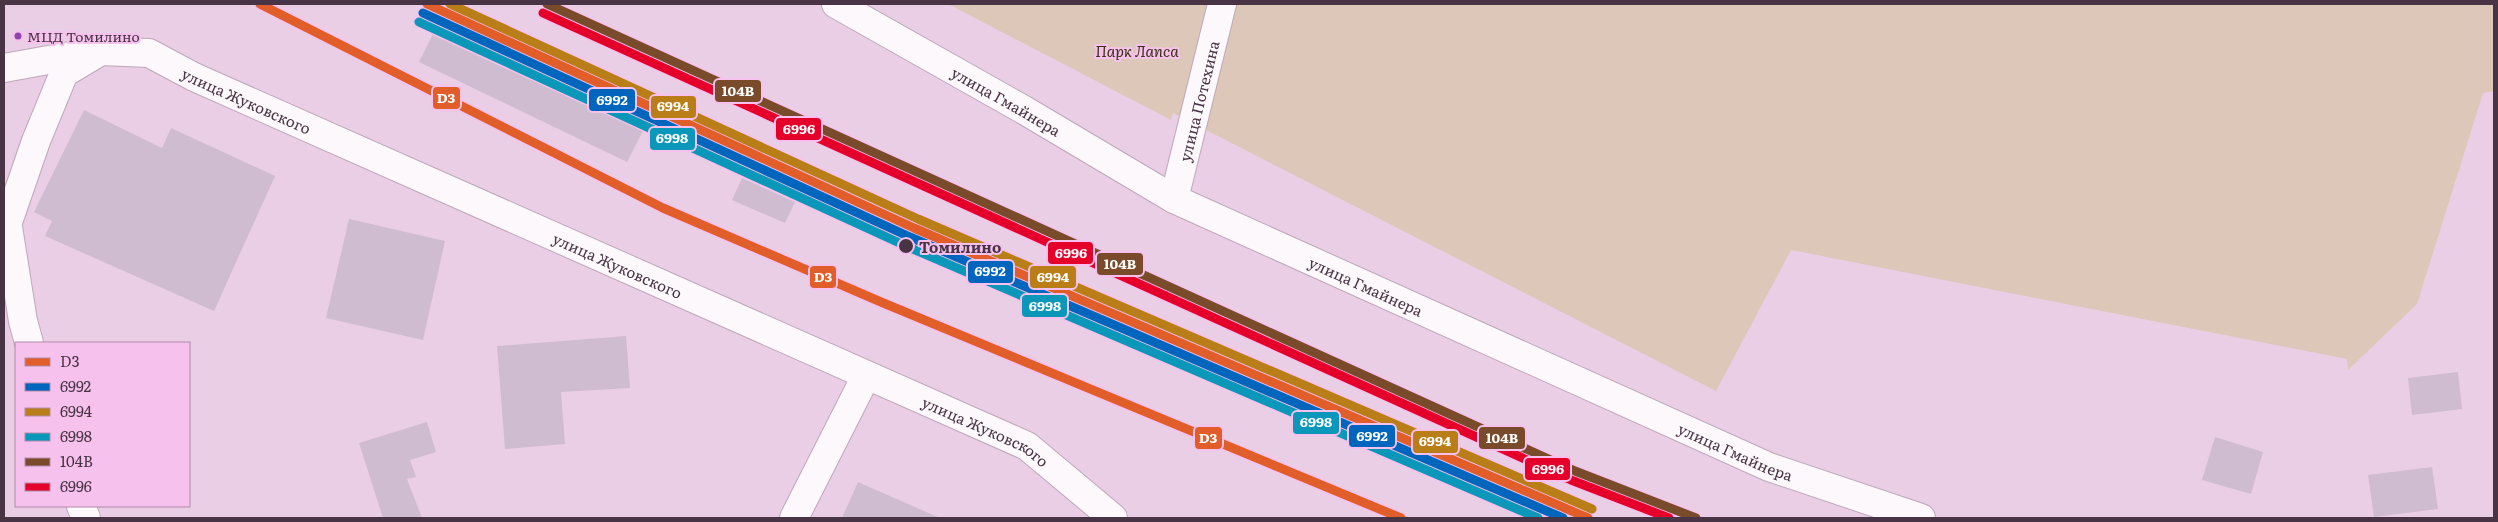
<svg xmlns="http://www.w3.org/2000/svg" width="2498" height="522" font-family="Literata,serif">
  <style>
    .green { fill: #dcc7b9 }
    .building { fill: #cfbcd0 }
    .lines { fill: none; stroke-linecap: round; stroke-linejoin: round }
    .minor-casing { stroke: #bda8ba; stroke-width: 30 }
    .major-casing { stroke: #bda8ba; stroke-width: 30 }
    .minor { stroke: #fcf8fb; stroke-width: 28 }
    .major { stroke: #fcf8fb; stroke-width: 28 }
    .rail-1-casing { stroke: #f6c2ed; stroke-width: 12 }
    .rail-2-casing { stroke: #f6c2ed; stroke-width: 12 }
    .rail-3-casing { stroke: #f6c2ed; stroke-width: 12 }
    .rail-4-casing { stroke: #f6c2ed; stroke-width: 12 }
    .rail-5-casing { stroke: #f6c2ed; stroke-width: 12 }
    .rail-6-casing { stroke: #f6c2ed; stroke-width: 12 }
    .rail-1 { stroke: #e15d29; stroke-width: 9 }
    .rail-2 { stroke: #0065bd; stroke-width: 9 }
    .rail-3 { stroke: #ba7e18; stroke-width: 9 }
    .rail-4 { stroke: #0b97b9; stroke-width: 9 }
    .rail-5 { stroke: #7a4b2a; stroke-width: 9 }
    .rail-6 { stroke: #e4002b; stroke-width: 9 }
    .bus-dot { fill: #8e44ad; stroke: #f6c2ed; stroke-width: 2 }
    .stop-dot { fill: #493445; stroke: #f6c2ed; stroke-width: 2 }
    .labels { text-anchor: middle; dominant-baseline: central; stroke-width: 4; stroke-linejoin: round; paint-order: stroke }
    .bus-label { font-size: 14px; fill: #493445; stroke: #f6c2ed; text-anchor: start }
    .park-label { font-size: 15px; font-style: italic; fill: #393011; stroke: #f6c2ed }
    .street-label { font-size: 15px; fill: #493445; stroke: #f6c2ed }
    .stop-label { font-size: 15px; font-weight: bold; fill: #493445; stroke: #f6c2ed; text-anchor: start }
    .line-badge { stroke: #f6c2ed; stroke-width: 2 }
    .badge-label { font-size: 14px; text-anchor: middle; font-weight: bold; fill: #fff }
  </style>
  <rect width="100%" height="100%" fill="#eacee5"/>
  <!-- green -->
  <path class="green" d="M948 4H2494V91L2483 93 2417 304 2348 370 2347 359 1791 250 1716 391 1173 113 1171 120Z"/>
  <!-- building -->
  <g class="building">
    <path d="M437 26 645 127 627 162 419 62Z"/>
    <path d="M84 110 162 148 171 128 275 176 214 311 45 236 52 221 34 212Z"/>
    <path d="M742 178 795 202 785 223 732 200Z"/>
    <path d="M349 219 445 241 423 340 326 318Z"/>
    <path d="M626 336 630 388 561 392 565 444 505 449 497 346Z"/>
    <path d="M2458 372 2462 409 2412 415 2408 378Z"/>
    <path d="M427 422 436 452 410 460 416 477 407 479 422 518H383L359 443Z"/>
    <path d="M2215 437 2263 452 2251 494 2202 480Z"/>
    <path d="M2432 467 2438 509 2374 517 2368 475Z"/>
    <path d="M858 482 940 518H842Z"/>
  </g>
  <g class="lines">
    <defs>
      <g id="minor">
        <path id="s1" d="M836 4 1024 110 1174 199 1769 467 1921 518"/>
        <path d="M4 68 87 53"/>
        <path id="s2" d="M1174 199 1222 4"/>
        <path id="s3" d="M7 225 36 141 64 73 101 51 149 53 194 77 1027 446 1113 518"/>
        <path d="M794 518 866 376"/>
      </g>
      <g id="major">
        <path d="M4 202 23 321 29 343"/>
        <path d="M81 506 86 518"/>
      </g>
    </defs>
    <!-- minor casing -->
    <use href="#minor" class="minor-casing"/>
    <!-- major casing -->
    <use href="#major" class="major-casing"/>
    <!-- minor -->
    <use href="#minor" class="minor"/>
    <!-- major -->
    <use href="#major" class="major"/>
    <defs>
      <g id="rail-1">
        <path d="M260 4 663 208 881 302 1401 518"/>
        <path d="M427 4 914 228 1588 518"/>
      </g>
      <path id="rail-2" d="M423 13 910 237 1563 518"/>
      <path id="rail-3" d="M450 4 918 219 1592 509"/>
      <path id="rail-4" d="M419 22 906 246 1538 518"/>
      <path id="rail-5" d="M547 4 1575 471 1696 518"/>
      <path id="rail-6" d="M543 13 1571 480 1669 518"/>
    </defs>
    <!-- rail-1 casing -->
    <use href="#rail-1" class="rail-1-casing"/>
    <!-- rail-2 casing -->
    <use href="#rail-2" class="rail-2-casing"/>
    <!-- rail-3 casing -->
    <use href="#rail-3" class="rail-3-casing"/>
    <!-- rail-4 casing -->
    <use href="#rail-4" class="rail-4-casing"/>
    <!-- rail-5 casing -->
    <use href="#rail-5" class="rail-5-casing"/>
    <!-- rail-6 casing -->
    <use href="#rail-6" class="rail-6-casing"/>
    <!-- rail-1 -->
    <use href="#rail-1" class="rail-1"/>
    <!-- rail-2 -->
    <use href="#rail-2" class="rail-2"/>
    <!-- rail-3 -->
    <use href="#rail-3" class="rail-3"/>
    <!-- rail-4 -->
    <use href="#rail-4" class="rail-4"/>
    <!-- rail-5 -->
    <use href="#rail-5" class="rail-5"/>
    <!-- rail-6 -->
    <use href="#rail-6" class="rail-6"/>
  </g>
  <!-- markers -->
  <circle class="bus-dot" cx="18" cy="36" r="4.5"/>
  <circle class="stop-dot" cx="906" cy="246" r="8"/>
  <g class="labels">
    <!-- bus labels -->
    <g class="bus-label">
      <text x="27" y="36">МЦД Томилино</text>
    </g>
    <!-- park labels -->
    <g class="park-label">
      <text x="1137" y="50">Парк Лапса</text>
    </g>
    <!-- street labels -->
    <g class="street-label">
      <text stroke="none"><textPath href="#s3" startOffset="362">улица Жуковского</textPath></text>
      <text stroke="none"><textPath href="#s1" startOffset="196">улица Гмайнера</textPath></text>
      <text stroke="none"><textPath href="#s2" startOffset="101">улица Потехина</textPath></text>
      <text stroke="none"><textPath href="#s3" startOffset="768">улица Жуковского</textPath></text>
      <text stroke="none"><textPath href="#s1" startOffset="601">улица Гмайнера</textPath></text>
      <text stroke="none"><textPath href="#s3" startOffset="1172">улица Жуковского</textPath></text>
      <text stroke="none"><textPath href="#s1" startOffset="1006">улица Гмайнера</textPath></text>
    </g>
    <!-- stop labels -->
    <g class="stop-label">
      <text x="919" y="246">Томилино</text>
    </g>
  </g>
  <g class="line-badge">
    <rect x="714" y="79" width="48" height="24" rx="5" fill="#7a4b2a"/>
    <rect x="432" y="86" width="29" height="24" rx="5" fill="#e15d29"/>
    <rect x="588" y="88" width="48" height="24" rx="5" fill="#0065bd"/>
    <rect x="650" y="95" width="47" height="24" rx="5" fill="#ba7e18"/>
    <rect x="775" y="117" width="47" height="24" rx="5" fill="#e4002b"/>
    <rect x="649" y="127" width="47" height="24" rx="5" fill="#0b97b9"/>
    <rect x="1047" y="241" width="47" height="24" rx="5" fill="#e4002b"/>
    <rect x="1096" y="252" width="48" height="24" rx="5" fill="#7a4b2a"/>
    <rect x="967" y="260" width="47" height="24" rx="5" fill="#0065bd"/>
    <rect x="1029" y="265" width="48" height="24" rx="5" fill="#ba7e18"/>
    <rect x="809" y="265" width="28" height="24" rx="5" fill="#e15d29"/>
    <rect x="1021" y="294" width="47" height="24" rx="5" fill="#0b97b9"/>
    <rect x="1292" y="411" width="48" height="24" rx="5" fill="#0b97b9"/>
    <rect x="1348" y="424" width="48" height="24" rx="5" fill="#0065bd"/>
    <rect x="1478" y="426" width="48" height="24" rx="5" fill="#7a4b2a"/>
    <rect x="1194" y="426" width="29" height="24" rx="5" fill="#e15d29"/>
    <rect x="1412" y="430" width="47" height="24" rx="5" fill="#ba7e18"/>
    <rect x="1524" y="457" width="47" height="24" rx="5" fill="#e4002b"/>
  </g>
  <g class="badge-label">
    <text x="738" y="96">104В</text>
    <text x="446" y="103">D3</text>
    <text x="612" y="105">6992</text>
    <text x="673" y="111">6994</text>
    <text x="799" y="134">6996</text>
    <text x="672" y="143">6998</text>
    <text x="1071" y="258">6996</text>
    <text x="1120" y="269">104В</text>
    <text x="990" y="276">6992</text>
    <text x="1053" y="282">6994</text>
    <text x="823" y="282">D3</text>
    <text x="1045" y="311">6998</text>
    <text x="1316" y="427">6998</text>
    <text x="1372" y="441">6992</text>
    <text x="1502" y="443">104В</text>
    <text x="1208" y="443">D3</text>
    <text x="1435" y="446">6994</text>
    <text x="1548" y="474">6996</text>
  </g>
  <!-- border -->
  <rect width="2498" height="522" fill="none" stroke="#493445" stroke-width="10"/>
  <!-- legend -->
  <rect x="15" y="342" width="175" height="165" fill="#f6c2ed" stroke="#b189aa"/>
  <rect x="25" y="358" width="25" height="8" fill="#e15d29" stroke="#b189aa"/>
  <text x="60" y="367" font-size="15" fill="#493445">D3</text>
  <rect x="25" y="383" width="25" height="8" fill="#0065bd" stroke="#b189aa"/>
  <text x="60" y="392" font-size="15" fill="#493445">6992</text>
  <rect x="25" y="408" width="25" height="8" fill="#ba7e18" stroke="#b189aa"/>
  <text x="60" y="417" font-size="15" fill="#493445">6994</text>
  <rect x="25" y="433" width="25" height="8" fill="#0b97b9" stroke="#b189aa"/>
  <text x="60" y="442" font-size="15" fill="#493445">6998</text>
  <rect x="25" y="458" width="25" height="8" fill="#7a4b2a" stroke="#b189aa"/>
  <text x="60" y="467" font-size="15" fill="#493445">104В</text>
  <rect x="25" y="483" width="25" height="8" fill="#e4002b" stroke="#b189aa"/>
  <text x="60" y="492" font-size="15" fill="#493445">6996</text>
</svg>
